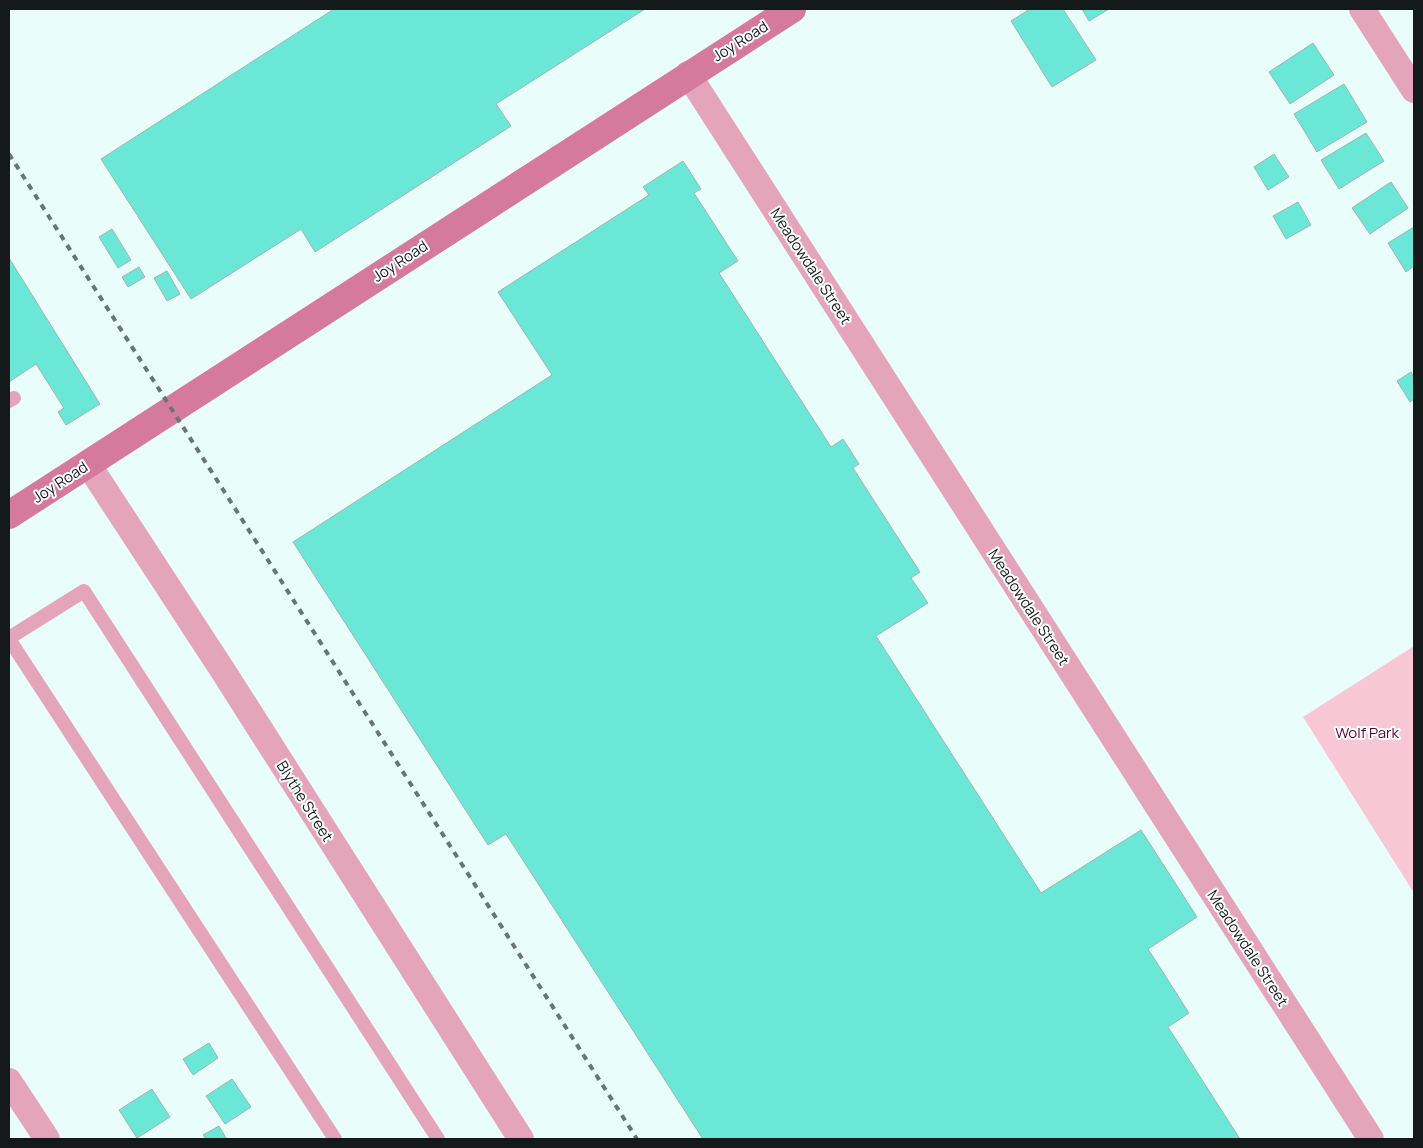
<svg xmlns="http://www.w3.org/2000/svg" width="1423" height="1148" font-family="Manrope,sans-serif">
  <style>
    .green { fill: #f7c7d6 }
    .building { fill: #6be7d7; stroke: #a1b4b1 }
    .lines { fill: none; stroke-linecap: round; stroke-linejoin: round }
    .lane { stroke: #e4a5ba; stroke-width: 14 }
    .street { stroke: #e4a5ba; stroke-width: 26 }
    .secondary { stroke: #d57a9b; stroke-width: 28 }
    .rail { stroke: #697573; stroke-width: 4; stroke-dasharray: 6 6; stroke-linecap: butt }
    .labels { text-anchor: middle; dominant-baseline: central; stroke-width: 4; stroke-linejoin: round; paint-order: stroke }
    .street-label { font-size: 15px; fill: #131a19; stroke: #fff }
    .park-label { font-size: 15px; fill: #56062e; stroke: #fff }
  </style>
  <rect width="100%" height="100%" fill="#e9fefa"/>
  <!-- green -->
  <path class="green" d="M1414 646V893L1303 717Z"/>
  <!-- building -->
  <g class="building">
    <path d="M334 9H645L496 104 511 126 315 252 301 229 191 299 101 159Z"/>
    <path d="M1030 9H1063L1096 60 1052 87 1011 21Z"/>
    <path d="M1082 9H1109L1089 21Z"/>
    <path d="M1313 43 1334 75 1290 104 1269 72Z"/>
    <path d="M1344 84 1367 122 1317 152 1294 114Z"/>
    <path d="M1366 133 1384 161 1339 189 1321 160Z"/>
    <path d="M1274 154 1289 177 1268 190 1254 167Z"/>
    <path d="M683 161 701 189 694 193 738 261 719 273 831 447 843 439 859 464 853 468 920 572 911 578 928 603 876 636 1041 893 1141 830 1197 917 1148 949 1189 1013 1168 1027 1240 1139H703L506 834 488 845 293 542 552 375 498 292 649 195 643 187Z"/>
    <path d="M1391 182 1408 208 1370 234 1352 208Z"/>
    <path d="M1298 202 1311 225 1286 239 1273 216Z"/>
    <path d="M1414 227V266L1406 272 1388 243Z"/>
    <path d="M112 229 131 260 118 268 99 237Z"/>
    <path d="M9 258 100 404 66 425 58 412 64 408 36 364 9 382Z"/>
    <path d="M139 267 145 277 128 287 122 277Z"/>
    <path d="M167 271 180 294 167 301 154 278Z"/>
    <path d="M1411 372 1414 378V399L1410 402 1397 381Z"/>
    <path d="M209 1043 218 1058 193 1075 183 1059Z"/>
    <path d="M232 1079 251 1107 225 1124 206 1096Z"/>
    <path d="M152 1089 170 1117 137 1138 119 1110Z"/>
    <path d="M219 1126 226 1138 206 1139 203 1135Z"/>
  </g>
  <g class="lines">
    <!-- lane -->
    <g class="lane">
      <path d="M9 401 14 398"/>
      <path d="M9 638 84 591 438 1139"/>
      <path d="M9 639 335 1139"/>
    </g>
    <!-- street -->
    <g class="street">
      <path d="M1362 9 1414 90"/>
      <path d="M688 74 1371 1139"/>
      <path d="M88 464 225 674 521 1139"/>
      <path d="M9 1081 47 1139"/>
    </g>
    <!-- secondary -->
    <path class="secondary" d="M9 515 792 9"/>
    <!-- rail -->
    <path class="rail" d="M9 154 637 1139"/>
  </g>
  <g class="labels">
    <!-- street labels -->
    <g class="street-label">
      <text transform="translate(740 41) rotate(-32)">Joy Road</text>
      <text transform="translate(400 261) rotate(-33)">Joy Road</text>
      <text transform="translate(811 266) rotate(57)">Meadowdale Street</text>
      <text transform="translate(60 482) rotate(-33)">Joy Road</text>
      <text transform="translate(1029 607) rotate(57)">Meadowdale Street</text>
      <text transform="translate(305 801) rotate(58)">Blythe Street</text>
      <text transform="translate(1248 948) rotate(57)">Meadowdale Street</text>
    </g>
    <!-- park labels -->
    <g class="park-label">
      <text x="1367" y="732">Wolf Park</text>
    </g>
  </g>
  <!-- border -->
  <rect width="1423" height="1148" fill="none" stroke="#131a19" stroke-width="20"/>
</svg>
